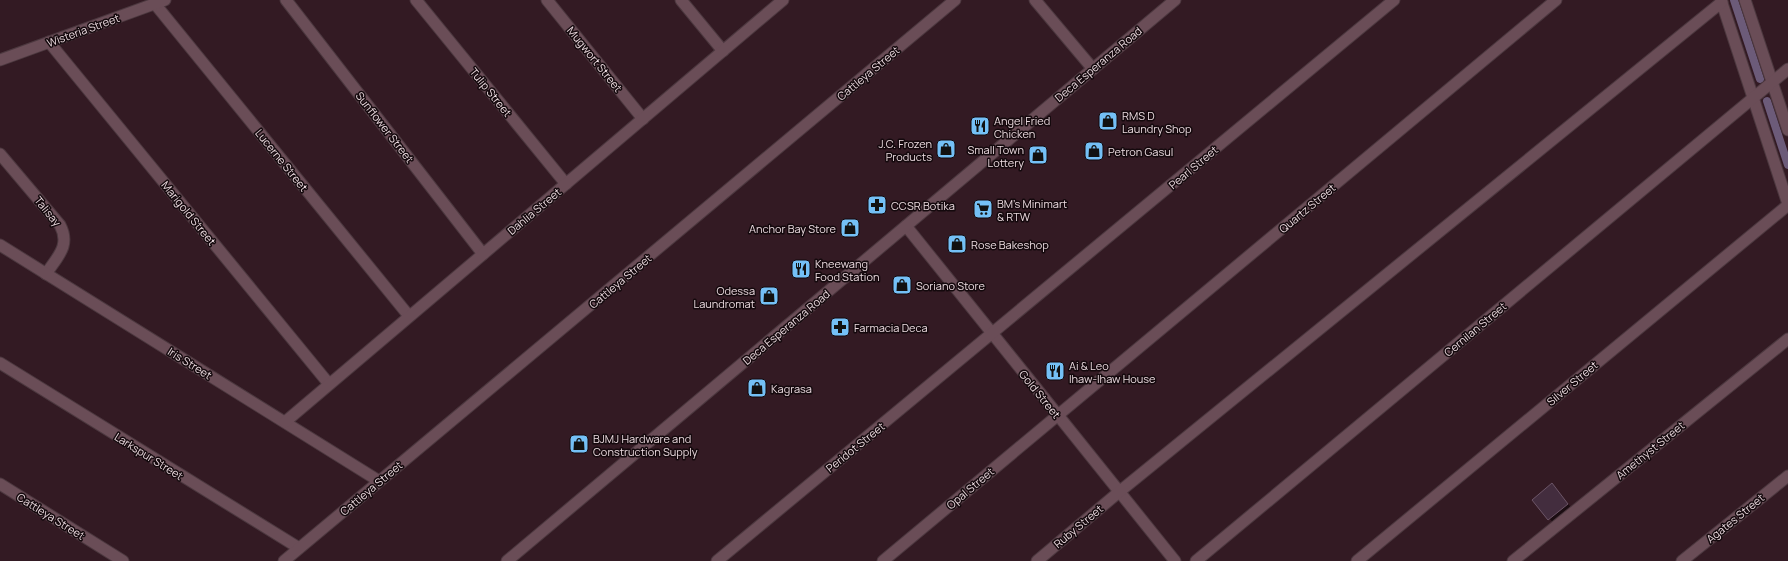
<svg xmlns="http://www.w3.org/2000/svg" width="1788" height="561" font-family="Manrope,sans-serif">
  <style>
    .shadow { fill: #0007 }
    .lines { fill: none; stroke-linecap: round; stroke-linejoin: round }
    .stream { stroke: #6c5b79; stroke-width: 8 }
    .building { fill: #432d3e; stroke: #6c5567 }
    .minor-casing { stroke: #4c383f; stroke-width: 13 }
    .tertiary-casing { stroke: #4c383f; stroke-width: 13 }
    .minor { stroke: #6a4d57; stroke-width: 11 }
    .tertiary { stroke: #6a4d57; stroke-width: 11 }
    .labels { text-anchor: middle; dominant-baseline: central; stroke-width: 3; stroke-linejoin: round; paint-order: stroke }
    .street-label { font-size: 11px; fill: #ebdadf; stroke: #14090d }
    .poi-label { font-size: 11px; fill: #ebdadf; stroke: #14090d; text-anchor: start }
  </style>
  <rect width="100%" height="100%" fill="#331a23"/>
  <!-- shadow -->
  <path class="shadow" d="M1552 485 1575 512 1557 527 1533 500Z"/>
  <g class="lines">
    <!-- stream -->
    <g class="stream">
      <path d="M1734 0 1760 79"/>
      <path d="M1767 101 1788 165"/>
    </g>
  </g>
  <!-- building -->
  <path class="building" d="M1552 483 1568 504 1548 520 1532 500Z"/>
  <g class="lines">
    <defs>
      <g id="minor">
        <path d="M286 0 483 254"/>
        <path d="M416 0 566 184"/>
        <path d="M547 0 643 119"/>
        <path d="M681 0 723 51"/>
        <path d="M1035 0 1093 69"/>
        <path d="M1721 0 1788 204"/>
        <path d="M1745 0 1788 130"/>
        <path d="M155 4 409 316"/>
        <path d="M49 42 329 384"/>
        <path d="M0 60 165 0"/>
        <path d="M0 154 60 225C71 246 57 257 46 274"/>
        <path d="M906 226 1175 561"/>
        <path d="M0 245 379 481"/>
        <path d="M0 363 299 548"/>
        <path d="M285 422 783 0"/>
        <path d="M0 484 123 561"/>
        <path d="M284 561 955 0"/>
        <path d="M717 561 1394 0"/>
        <path d="M883 561 1556 0"/>
        <path d="M1037 561 1119 492 1722 2"/>
        <path d="M1196 561 1788 69"/>
        <path d="M1357 561 1788 205"/>
        <path d="M1513 561 1788 339"/>
        <path d="M1682 561 1788 476"/>
      </g>
      <path id="tertiary" d="M507 561 1175 0"/>
    </defs>
    <!-- minor casing -->
    <use href="#minor" class="minor-casing"/>
    <!-- tertiary casing -->
    <use href="#tertiary" class="tertiary-casing"/>
    <!-- minor -->
    <use href="#minor" class="minor"/>
    <!-- tertiary -->
    <use href="#tertiary" class="tertiary"/>
  </g>
  <!-- icons -->
  <defs>
    <symbol id="shop-square" viewBox="-11 -11 22 22"><rect x="-9" y="-9" width="18" height="18" rx="4" fill="#74c0f6" stroke="#14090d"/><path d="M-5-2.5h2.3a2.7 3.5 0 0 1 5.4 0H5L5.5 6h-11ZM-1.5-2.5h3a1.5 2.3 0 0 0-3 0Z" fill="#111"/></symbol>
    <symbol id="restaurant-square" viewBox="-11 -11 22 22"><rect x="-9" y="-9" width="18" height="18" rx="4" fill="#74c0f6" stroke="#14090d"/><path d="M-5-6h1v4h1v-4h1v4h1v-4h1v5L-1.5 .5V6h-2V.5L-5-1ZM5-6V6H3V1.5H1.5Q1.5-4 5-6Z" fill="#111"/></symbol>
    <symbol id="pharmacy-square" viewBox="-11 -11 22 22"><rect x="-9" y="-9" width="18" height="18" rx="4" fill="#74c0f6" stroke="#14090d"/><path d="M-2-6h4v4h4v4h-4v4h-4v-4h-4v-4h4Z" fill="#111"/></symbol>
    <symbol id="supermarket-square" viewBox="-11 -11 22 22"><rect x="-9" y="-9" width="18" height="18" rx="4" fill="#74c0f6" stroke="#14090d"/><path d="M-6-5.5h2.5l.6 2H6L4.5 2H-2.5L-4.4-4H-6ZM-1.5 3.2a1.3 1.3 0 1 0 .1 0ZM3 3.2a1.3 1.3 0 1 0 .1 0Z" fill="#111"/></symbol>
  </defs>
  <g fill-rule="evenodd">
    <use href="#shop-square" x="1097" y="110" width="22" height="22"/>
    <use href="#restaurant-square" x="969" y="115" width="22" height="22"/>
    <use href="#shop-square" x="935" y="138" width="22" height="22"/>
    <use href="#shop-square" x="1083" y="140" width="22" height="22"/>
    <use href="#shop-square" x="1027" y="144" width="22" height="22"/>
    <use href="#pharmacy-square" x="866" y="194" width="22" height="22"/>
    <use href="#supermarket-square" x="972" y="198" width="22" height="22"/>
    <use href="#shop-square" x="839" y="217" width="22" height="22"/>
    <use href="#shop-square" x="946" y="233" width="22" height="22"/>
    <use href="#restaurant-square" x="790" y="258" width="22" height="22"/>
    <use href="#shop-square" x="891" y="274" width="22" height="22"/>
    <use href="#shop-square" x="758" y="285" width="22" height="22"/>
    <use href="#pharmacy-square" x="829" y="316" width="22" height="22"/>
    <use href="#restaurant-square" x="1044" y="360" width="22" height="22"/>
    <use href="#shop-square" x="746" y="377" width="22" height="22"/>
    <use href="#shop-square" x="568" y="433" width="22" height="22"/>
  </g>
  <g class="labels">
    <!-- street labels -->
    <g class="street-label">
      <text transform="translate(83 30) rotate(-20)">Wisteria Street</text>
      <text transform="translate(595 59) rotate(51)">Mugwort Street</text>
      <text transform="translate(1098 64) rotate(-40)">Deca Esperanza Road</text>
      <text transform="translate(868 73) rotate(-40)">Cattleya Street</text>
      <text transform="translate(491 92) rotate(51)">Tulip Street</text>
      <text transform="translate(385 127) rotate(52)">Sunflower Street</text>
      <text transform="translate(282 160) rotate(51)">Lucerne Street</text>
      <text transform="translate(1193 167) rotate(-40)">Pearl Street</text>
      <text transform="translate(1307 208) rotate(-40)">Quartz Street</text>
      <text transform="translate(48 211) rotate(51)">Talisay</text>
      <text transform="translate(534 211) rotate(-40)">Dahlia Street</text>
      <text transform="translate(189 213) rotate(51)">Marigold Street</text>
      <text transform="translate(620 281) rotate(-40)">Cattleya Street</text>
      <text transform="translate(786 327) rotate(-40)">Deca Esperanza Road</text>
      <text transform="translate(1475 329) rotate(-40)">Cernilan Street</text>
      <text transform="translate(190 363) rotate(32)">Iris Street</text>
      <text transform="translate(1572 383) rotate(-40)">Silver Street</text>
      <text transform="translate(1040 394) rotate(51)">Gold Street</text>
      <text transform="translate(855 447) rotate(-39)">Peridot Street</text>
      <text transform="translate(1650 450) rotate(-39)">Amethyst Street</text>
      <text transform="translate(149 456) rotate(32)">Larkspur Street</text>
      <text transform="translate(371 488) rotate(-40)">Cattleya Street</text>
      <text transform="translate(970 488) rotate(-40)">Opal Street</text>
      <text transform="translate(51 516) rotate(32)">Cattleya Street</text>
      <text transform="translate(1735 518) rotate(-39)">Agates Street</text>
      <text transform="translate(1078 526) rotate(-40)">Ruby Street</text>
    </g>
    <!-- poi labels -->
    <g class="poi-label">
      <text x="1122" y="115">RMS D<tspan x="1122" dy="13">Laundry Shop</tspan></text>
      <text x="994" y="120">Angel Fried<tspan x="994" dy="13">Chicken</tspan></text>
      <text x="932" y="143" text-anchor="end">J.C. Frozen<tspan x="932" dy="13">Products</tspan></text>
      <text x="1024" y="149" text-anchor="end">Small Town<tspan x="1024" dy="13">Lottery</tspan></text>
      <text x="1108" y="151">Petron Gasul</text>
      <text x="997" y="203">BM's Minimart<tspan x="997" dy="13">&amp; RTW</tspan></text>
      <text x="891" y="205">CCSR Botika</text>
      <text x="836" y="228" text-anchor="end">Anchor Bay Store</text>
      <text x="971" y="244">Rose Bakeshop</text>
      <text x="815" y="263">Kneewang<tspan x="815" dy="13">Food Station</tspan></text>
      <text x="916" y="285">Soriano Store</text>
      <text x="755" y="290" text-anchor="end">Odessa<tspan x="755" dy="13">Laundromat</tspan></text>
      <text x="854" y="327">Farmacia Deca</text>
      <text x="1069" y="365">Ai &amp; Leo<tspan x="1069" dy="13">Ihaw-Ihaw House</tspan></text>
      <text x="771" y="388">Kagrasa</text>
      <text x="593" y="438">BJMJ Hardware and<tspan x="593" dy="13">Construction Supply</tspan></text>
    </g>
  </g>
</svg>
